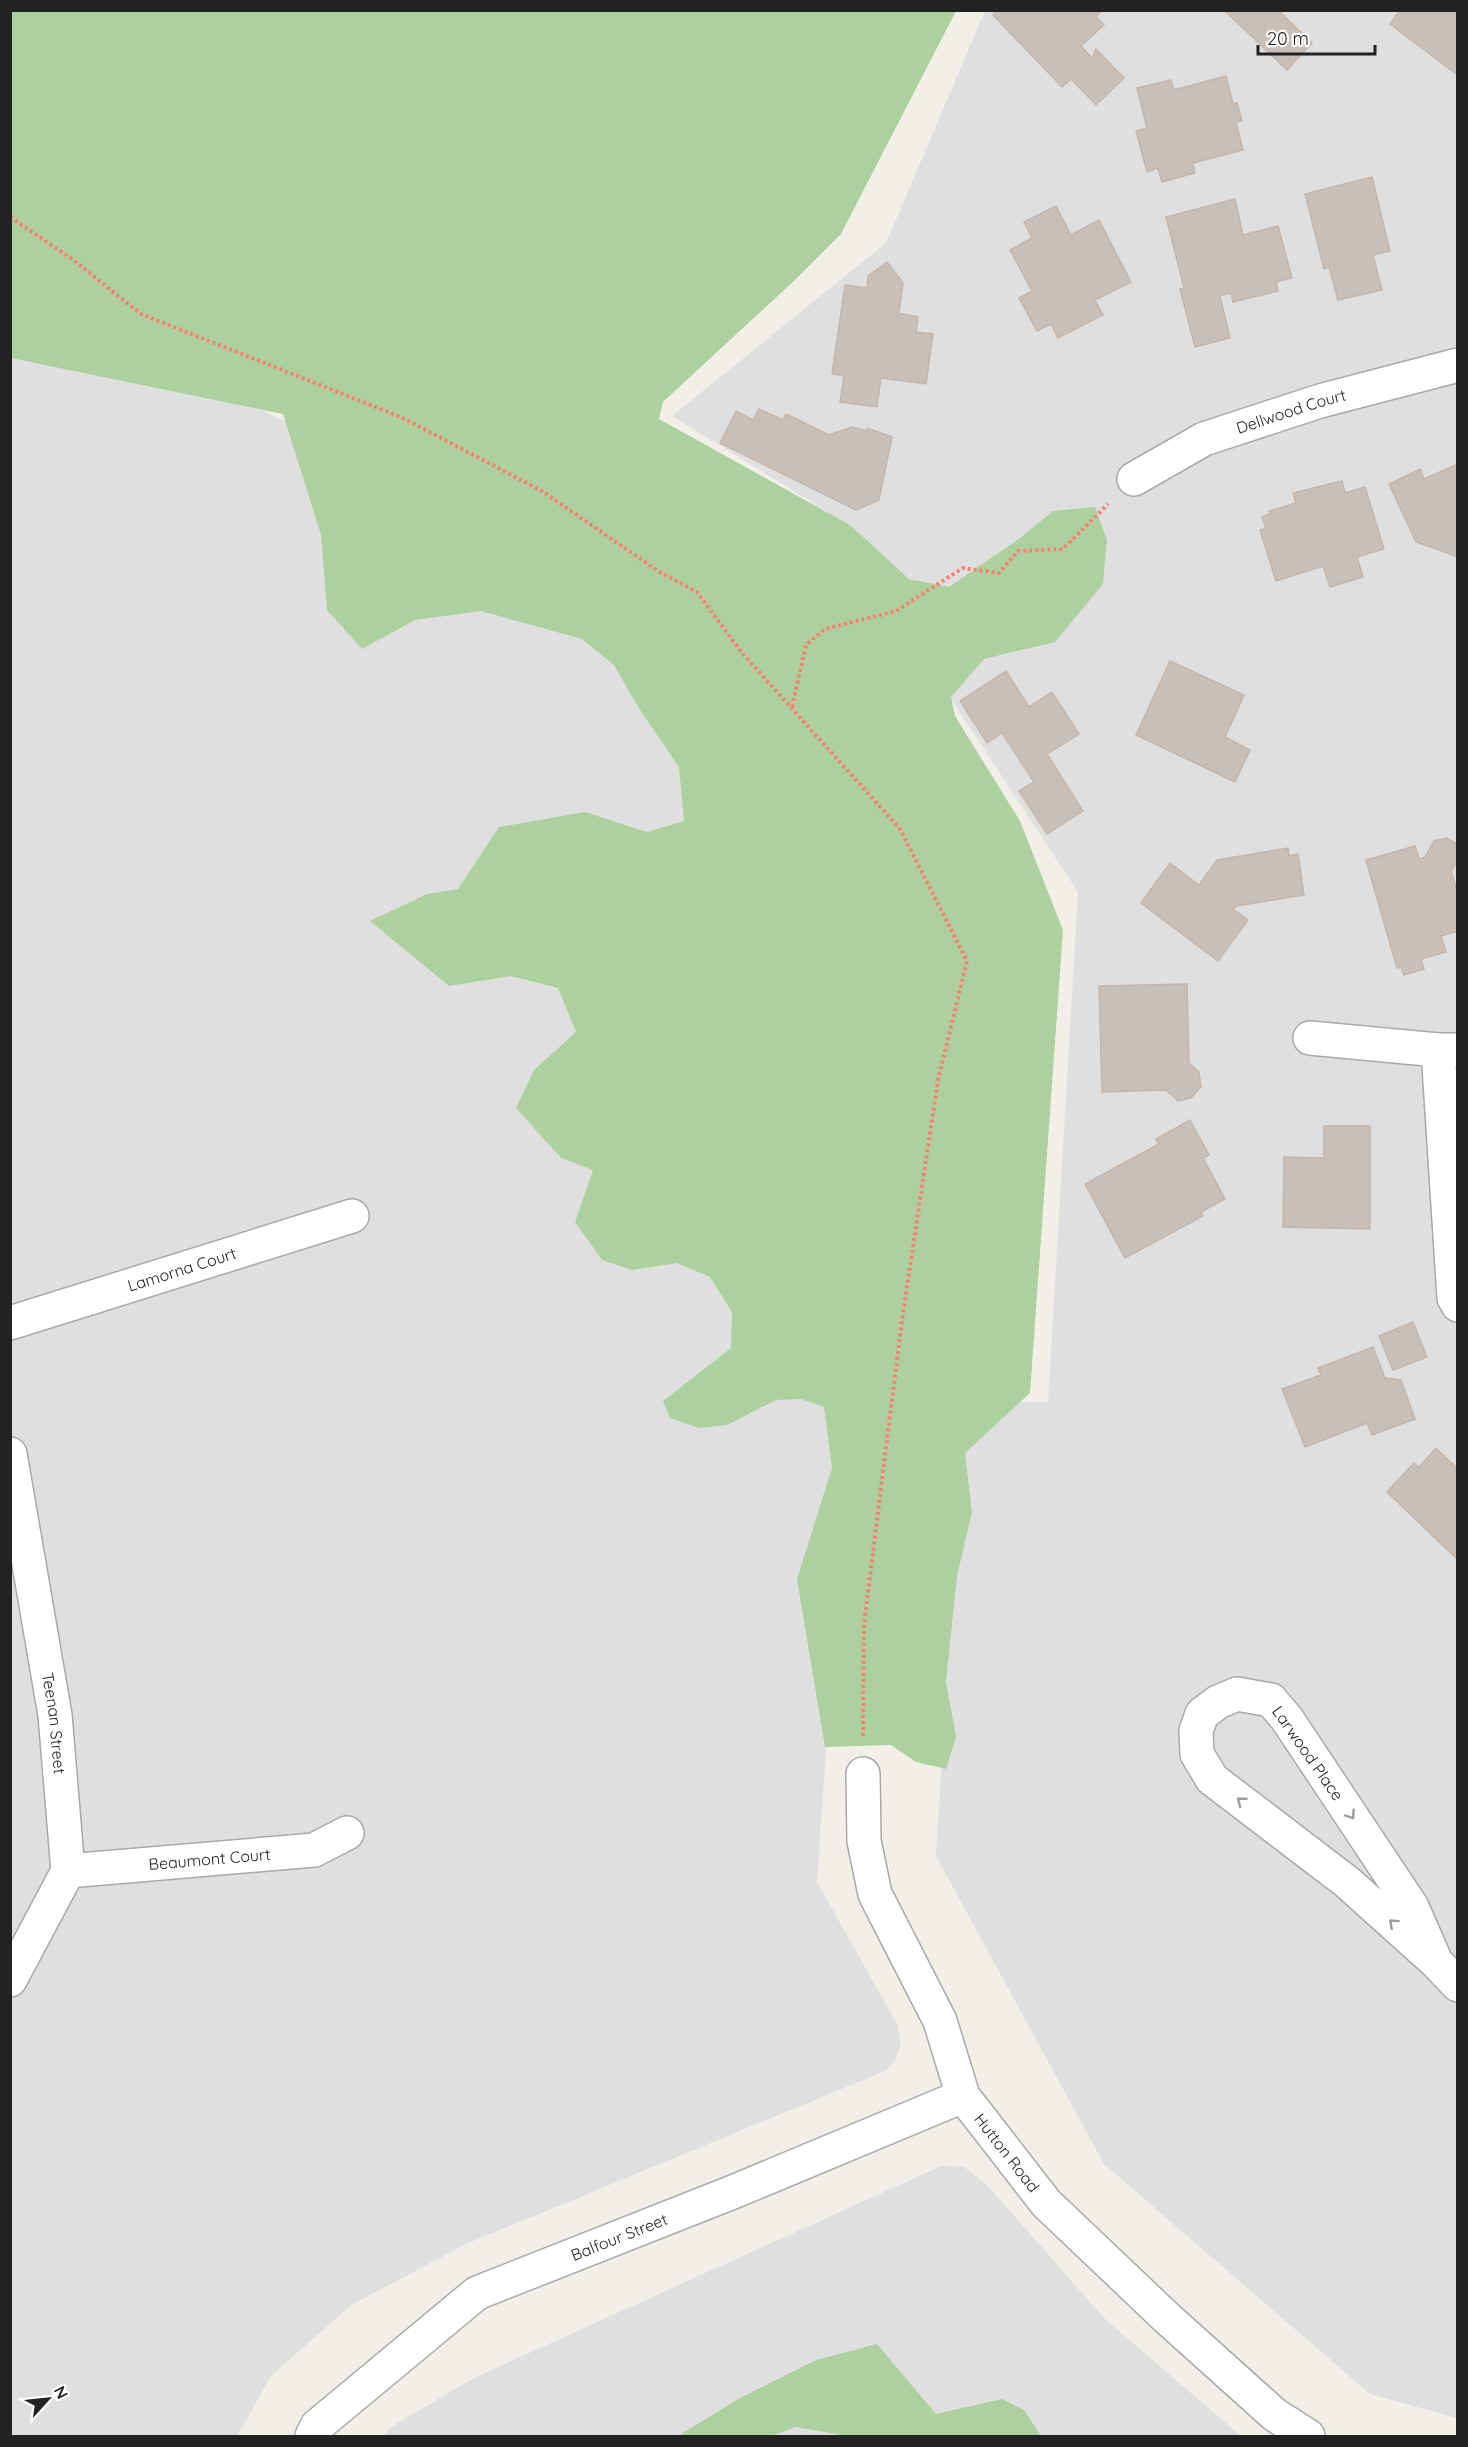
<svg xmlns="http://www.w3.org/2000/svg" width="1468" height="2447" font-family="Quicksand,sans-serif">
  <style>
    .residential { fill: #e0dfdf }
    .forest { fill: #add19e }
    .building { fill: #c7bfb8; stroke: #c4b6ab; stroke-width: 1.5 }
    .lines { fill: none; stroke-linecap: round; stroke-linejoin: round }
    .minor-casing { stroke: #a9a9a9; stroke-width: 36 }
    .tertiary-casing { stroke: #a9a9a9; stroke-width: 36 }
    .path { stroke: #fa8072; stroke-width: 4; stroke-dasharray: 3 3; stroke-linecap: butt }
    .minor { stroke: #fff; stroke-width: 33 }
    .tertiary { stroke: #fff; stroke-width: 33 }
    .oneway { stroke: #9c9c9c }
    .labels { text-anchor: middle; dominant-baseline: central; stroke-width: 4.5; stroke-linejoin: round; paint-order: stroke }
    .street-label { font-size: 16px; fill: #222; stroke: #fff }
  </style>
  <rect width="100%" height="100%" fill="#f2efe9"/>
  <!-- residential -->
  <g class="residential">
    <path d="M985 11H1457V2418L1370 2394 1104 2164 936 1856 963 1402H1048L1078 892 829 513 672 416 886 243Z"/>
    <path d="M10 334 209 385 336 446 599 610 846 917 827 1736 817 1882 897 2024 901 2045 895 2061 885 2071 466 2244 351 2305 271 2376 237 2436H11Z"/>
    <path d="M941 2166 964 2167 985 2183 1106 2320 1241 2436H383L391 2427 474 2378Z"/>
  </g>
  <!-- forest -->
  <g class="forest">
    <path d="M10 11H956L841 234 796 279 663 402 659 419 850 525 909 579 949 587 1020 538 1053 511 1095 507 1107 540 1103 584 1055 642 984 659 951 697 955 716 1020 821 1063 930 1030 1393 965 1453 972 1512 957 1576 946 1682 956 1737 946 1769 916 1762 891 1745 825 1747 797 1579 832 1468 824 1407 801 1399 776 1400 727 1425 699 1428 670 1418 663 1401 731 1348 732 1312 710 1277 677 1263 632 1270 602 1260 575 1222 593 1170 561 1158 516 1108 534 1070 576 1032 558 988 510 976 449 986 370 921 427 894 458 889 499 827 585 812 647 832 684 821 679 767 640 710 614 665 582 639 481 611 415 620 362 649 327 610 321 535 283 414 11 358Z"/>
    <path d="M877 2344 936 2414 1002 2399 1024 2410 1041 2436H847L796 2427 771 2436H678L740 2398 816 2360Z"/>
  </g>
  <!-- building -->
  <g class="building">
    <path d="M997 10H1102L1096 17 1104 25 1081 46 1092 58 1096 49 1124 78 1096 105 1071 79 1062 87 993 15Z"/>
    <path d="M1224 10H1278L1312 43 1287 70Z"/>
    <path d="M1400 10H1458V69L1455 73 1390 24Z"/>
    <path d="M1226 76 1233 104 1237 103 1242 121 1236 122 1243 150 1193 163 1195 173 1162 182 1158 168 1147 172 1136 131 1147 128 1137 88 1171 80 1174 90Z"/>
    <path d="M1372 177 1390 251 1373 255 1382 290 1338 300 1329 267 1324 269 1305 194Z"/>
    <path d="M1235 199 1243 235 1278 226 1292 278 1276 282 1278 291 1233 302 1231 293 1220 296 1230 338 1195 347 1180 289 1184 288 1166 217Z"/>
    <path d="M1056 206 1071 235 1099 220 1131 282 1095 300 1103 315 1058 338 1051 324 1037 331 1019 298 1032 291 1010 250 1032 238 1024 222Z"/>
    <path d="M887 262 903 283 899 313 918 317 916 332 933 334 926 384 881 378 877 407 840 402 844 376 832 374 845 285 867 288 868 276Z"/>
    <path d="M759 409 783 420 786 414 829 435 852 427 867 431V428L892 437 879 500 856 510 720 443 736 411 753 420Z"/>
    <path d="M1458 464V557L1416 542 1389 484 1420 469 1424 479Z"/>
    <path d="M1342 481 1345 493 1365 487 1384 549 1357 557 1363 577 1330 587 1323 566 1276 581 1260 530 1266 528 1262 517 1270 514 1269 511 1296 503 1293 493Z"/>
    <path d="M1170 661 1244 695 1225 737 1250 750 1235 782 1136 735Z"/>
    <path d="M1006 671 1029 707 1052 692 1079 734 1047 754 1083 811 1047 834 1019 791 1034 782 1002 733 987 743 960 701Z"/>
    <path d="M1446 838 1456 843 1458 848V860L1451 871 1458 893V931L1441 936 1446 952 1421 959 1424 969 1404 975 1401 967 1397 968 1366 860 1415 846 1419 859 1425 857 1434 841Z"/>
    <path d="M1288 848 1289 856 1298 854 1304 895 1236 906 1233 909 1248 920 1218 961 1141 903 1170 863 1199 885 1217 860Z"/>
    <path d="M1187 984 1189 1063 1199 1072 1201 1087 1191 1098 1178 1101 1166 1090 1102 1092 1099 986Z"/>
    <path d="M1190 1120 1209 1155 1203 1158 1225 1199 1201 1212 1203 1216 1125 1258 1085 1184 1159 1144 1156 1139Z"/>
    <path d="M1324 1126H1370V1229L1283 1227 1284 1157 1324 1158Z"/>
    <path d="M1413 1322 1427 1357 1393 1370 1379 1336Z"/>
    <path d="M1373 1347 1385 1378 1401 1380 1415 1419 1372 1435 1367 1423 1305 1447 1282 1389 1321 1375 1318 1368Z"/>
    <path d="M1436 1448 1458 1469V1560L1387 1492 1414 1463 1419 1467Z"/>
  </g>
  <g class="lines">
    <defs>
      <g id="minor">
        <path id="s1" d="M1134 479 1204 439 1320 401 1458 365"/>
        <path d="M1310 1038 1438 1050H1458"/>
        <path d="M1438 1050 1454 1298 1458 1305"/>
        <path id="s2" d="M10 1323 352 1216"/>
        <path id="s3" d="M10 1454 55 1715 68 1871 10 1980"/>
        <path id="s4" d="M68 1871 314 1850 347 1833"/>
        <path d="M1436 1962 1412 1907 1287 1719 1271 1700 1237 1694 1218 1702 1202 1714 1196 1731 1197 1754 1212 1779 1347 1882 1436 1962 1458 1985"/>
        <path id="s5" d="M312 2436 317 2426 477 2293 733 2192 963 2096"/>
      </g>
      <g id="tertiary">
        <path id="s6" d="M863 1774 864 1841 875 1894 940 2021 963 2096 1046 2203 1167 2318 1275 2415 1308 2436"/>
      </g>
    </defs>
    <!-- minor casing -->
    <use href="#minor" class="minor-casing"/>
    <!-- tertiary casing -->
    <use href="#tertiary" class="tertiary-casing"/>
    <!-- path -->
    <g class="path">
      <path d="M10 217 72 259 141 314 401 417 542 491 658 571 697 592 742 653 900 829 967 961 938 1080 902 1320 864 1624 863 1738"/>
      <path d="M792 707 806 645 825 629 896 611 963 568 999 573 1018 551 1063 549 1108 504"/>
    </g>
    <!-- minor -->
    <use href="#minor" class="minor"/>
    <!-- tertiary -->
    <use href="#tertiary" class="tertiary"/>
  </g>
  <!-- one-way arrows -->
  <defs><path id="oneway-chevron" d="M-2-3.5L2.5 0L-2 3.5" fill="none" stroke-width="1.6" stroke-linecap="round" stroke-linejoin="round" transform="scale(1.5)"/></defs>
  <g class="oneway">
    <use href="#oneway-chevron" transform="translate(1241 1801) rotate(-142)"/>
    <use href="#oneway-chevron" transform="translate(1351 1815) rotate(56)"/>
    <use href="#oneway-chevron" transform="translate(1393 1923) rotate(-138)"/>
  </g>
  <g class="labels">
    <!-- street labels -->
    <g class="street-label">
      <text stroke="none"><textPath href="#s1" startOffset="172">Dellwood Court</textPath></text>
      <text stroke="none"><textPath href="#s2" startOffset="180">Lamorna Court</textPath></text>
      <text stroke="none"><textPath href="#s3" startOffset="273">Teenan Street</textPath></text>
      <text transform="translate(1308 1753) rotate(55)">Larwood Place</text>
      <text stroke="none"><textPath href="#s4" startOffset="142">Beaumont Court</textPath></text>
      <text stroke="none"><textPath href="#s6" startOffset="414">Hutton Road</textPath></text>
      <text stroke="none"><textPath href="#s5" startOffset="372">Balfour Street</textPath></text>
    </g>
  </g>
  <!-- border -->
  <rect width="1468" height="2447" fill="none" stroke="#222222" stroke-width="24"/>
  <!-- north arrow -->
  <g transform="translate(48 2399) rotate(63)" stroke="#ffffff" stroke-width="4.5" paint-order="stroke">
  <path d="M0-4.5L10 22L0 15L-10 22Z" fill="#222222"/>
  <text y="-9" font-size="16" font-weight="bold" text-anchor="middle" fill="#222222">N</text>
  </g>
  <!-- scale -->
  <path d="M1258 45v9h117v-9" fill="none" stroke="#222222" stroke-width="3"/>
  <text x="1267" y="45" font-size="18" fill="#222222" stroke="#ffffff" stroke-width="4.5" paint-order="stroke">20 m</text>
</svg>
